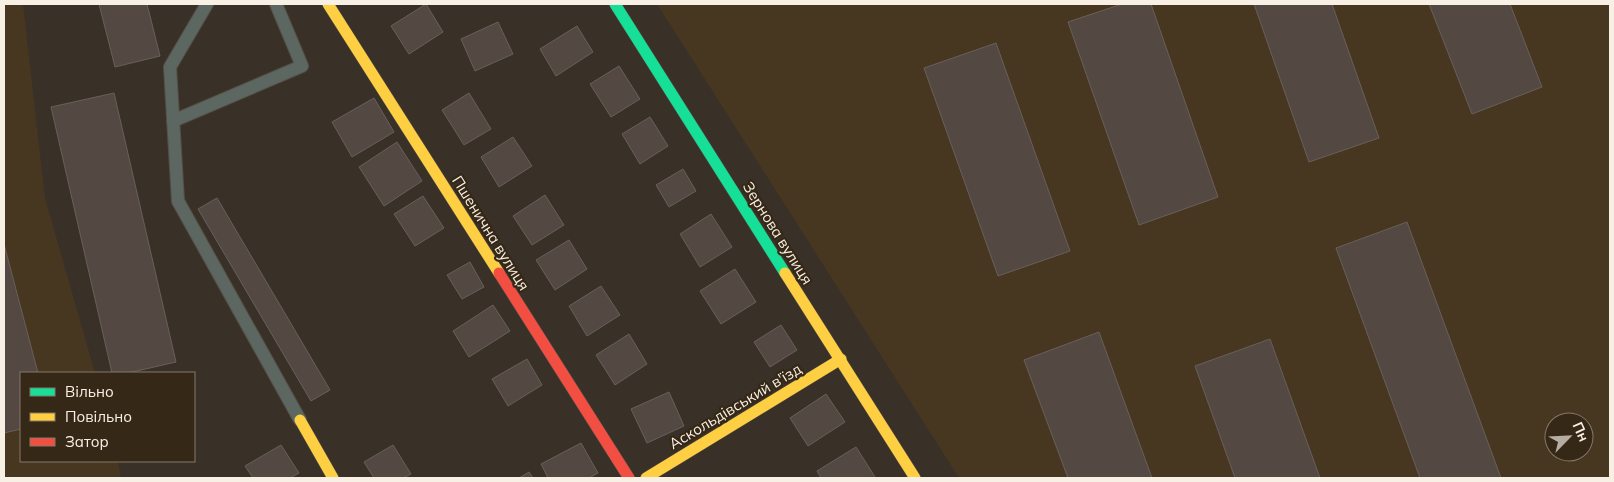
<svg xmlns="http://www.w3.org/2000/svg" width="1614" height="482" font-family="Mulish,sans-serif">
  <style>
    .built { fill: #473620; fill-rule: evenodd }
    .building { fill: #544842; stroke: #69605a }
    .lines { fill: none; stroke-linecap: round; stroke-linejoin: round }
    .lane-casing { stroke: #565047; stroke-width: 14 }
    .fast-casing { stroke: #565047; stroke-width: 12 }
    .slow-casing { stroke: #565047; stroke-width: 12 }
    .jam-casing { stroke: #565047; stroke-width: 12 }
    .lane { stroke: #5b6760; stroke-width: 12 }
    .fast { stroke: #16e098; stroke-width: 11 }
    .slow { stroke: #ffcf43; stroke-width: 11 }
    .jam { stroke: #f24e42; stroke-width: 11 }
    .labels { text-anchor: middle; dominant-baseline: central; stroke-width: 4.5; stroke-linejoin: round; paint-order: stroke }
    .street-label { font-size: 15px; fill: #f9f0e5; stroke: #362817 }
  </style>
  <rect width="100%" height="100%" fill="#393127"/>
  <!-- built -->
  <g class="built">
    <path d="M4 4H23L45 198 95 373H21V461H118L121 478H4Z"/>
    <path d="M657 4H1610V478H959ZM1554 422H1584V452H1554Z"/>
  </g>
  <!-- building -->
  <g class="building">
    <path d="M99 4H147L160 56 115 67Z"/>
    <path d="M426 4 443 32 409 54 391 26Z"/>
    <path d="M1122 4H1151L1218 197 1139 225 1068 22Z"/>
    <path d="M1254 4H1332L1379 138 1309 162Z"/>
    <path d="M1429 4H1510L1542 87 1472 114Z"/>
    <path d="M498 22 513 54 475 71 461 39Z"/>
    <path d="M577 26 593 52 556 76 540 49Z"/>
    <path d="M996 43 1070 251 998 276 924 68Z"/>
    <path d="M619 66 640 99 611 117 590 84Z"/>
    <path d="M114 93 176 362 128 373H112L51 107Z"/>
    <path d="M469 93 491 129 464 145 442 110Z"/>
    <path d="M374 98 394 132 352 157 332 122Z"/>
    <path d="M650 117 668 146 640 164 622 134Z"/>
    <path d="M513 137 532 166 499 187 481 157Z"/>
    <path d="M397 142 422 181 384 206 359 167Z"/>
    <path d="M683 169 696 191 669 207 656 185Z"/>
    <path d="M545 195 564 225 532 245 513 216Z"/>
    <path d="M423 196 444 228 415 246 394 214Z"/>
    <path d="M217 198 330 390 311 401 198 209Z"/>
    <path d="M711 214 732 247 700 267 680 234Z"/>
    <path d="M1407 222 1501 478H1420L1336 248Z"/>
    <path d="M569 240 587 269 555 290 536 260Z"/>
    <path d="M4 244 38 373H21V429L4 433Z"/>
    <path d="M470 262 484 287 462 299 447 275Z"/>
    <path d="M735 269 756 302 721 324 700 291Z"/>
    <path d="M601 286 620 315 587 336 569 306Z"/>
    <path d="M493 305 510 331 469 357 453 331Z"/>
    <path d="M781 325 797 350 770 367 754 342Z"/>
    <path d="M1099 332 1152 478H1068L1024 360Z"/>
    <path d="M629 334 647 364 615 385 596 355Z"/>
    <path d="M1270 339 1320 478H1235L1195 366Z"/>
    <path d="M527 359 542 385 508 406 492 379Z"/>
    <path d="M669 392 684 426 647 443 631 409Z"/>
    <path d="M826 394 845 422 808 446 790 418Z"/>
    <path d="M581 443 598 473 589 478H548L541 464Z"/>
    <path d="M281 445 299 473 290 478H253L245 466Z"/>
    <path d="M393 445 411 474 403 478H374L364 462Z"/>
    <path d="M856 447 875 477 872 478H821L817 471Z"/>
    <path d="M529 472 533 478H519Z"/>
  </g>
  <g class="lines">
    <defs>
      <g id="lane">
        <path d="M207 4 170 67 178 201 300 420"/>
        <path d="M173 121 302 66 276 4"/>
      </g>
      <path id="fast" d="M615 4 785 273"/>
      <g id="slow">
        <path d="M328 4 499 273"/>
        <path d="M785 273 915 478"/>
        <path d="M300 420 333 478"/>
        <path d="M646 478 841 359"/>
      </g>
      <path id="jam" d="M499 273 629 478"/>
    </defs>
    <!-- lane casing -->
    <use href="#lane" class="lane-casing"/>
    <!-- fast casing -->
    <use href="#fast" class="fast-casing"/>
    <!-- slow casing -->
    <use href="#slow" class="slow-casing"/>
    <!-- jam casing -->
    <use href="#jam" class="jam-casing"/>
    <!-- lane -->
    <use href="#lane" class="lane"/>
    <!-- fast -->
    <use href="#fast" class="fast"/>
    <!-- slow -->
    <use href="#slow" class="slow"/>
    <!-- jam -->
    <use href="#jam" class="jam"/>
  </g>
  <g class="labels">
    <!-- street labels -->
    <g class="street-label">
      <text transform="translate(491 233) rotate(58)">Пшенична вулиця</text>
      <text transform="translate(778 233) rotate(58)">Зернова вулиця</text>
      <text transform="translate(735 406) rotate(-31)">Аскольдівський в'їзд</text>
    </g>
  </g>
  <!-- border -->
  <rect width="1614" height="482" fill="none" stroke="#f9f0e5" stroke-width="10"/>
  <!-- legend -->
  <rect x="20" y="372" width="175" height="90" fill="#362817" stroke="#847869"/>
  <rect x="30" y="388" width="25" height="8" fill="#16e098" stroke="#847869"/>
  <text x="65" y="397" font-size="15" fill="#f9f0e5">Вільно</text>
  <rect x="30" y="413" width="25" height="8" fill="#ffcf43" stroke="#847869"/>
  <text x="65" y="422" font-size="15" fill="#f9f0e5">Повільно</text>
  <rect x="30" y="438" width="25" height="8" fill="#f24e42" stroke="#847869"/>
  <text x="65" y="447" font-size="15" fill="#f9f0e5">Затор</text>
  <!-- north arrow -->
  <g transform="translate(1569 437) rotate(66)"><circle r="24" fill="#362817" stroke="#847869"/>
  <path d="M0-4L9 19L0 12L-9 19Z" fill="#b6ada2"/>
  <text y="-8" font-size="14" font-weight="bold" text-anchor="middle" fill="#f9f0e5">Пн</text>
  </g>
</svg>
